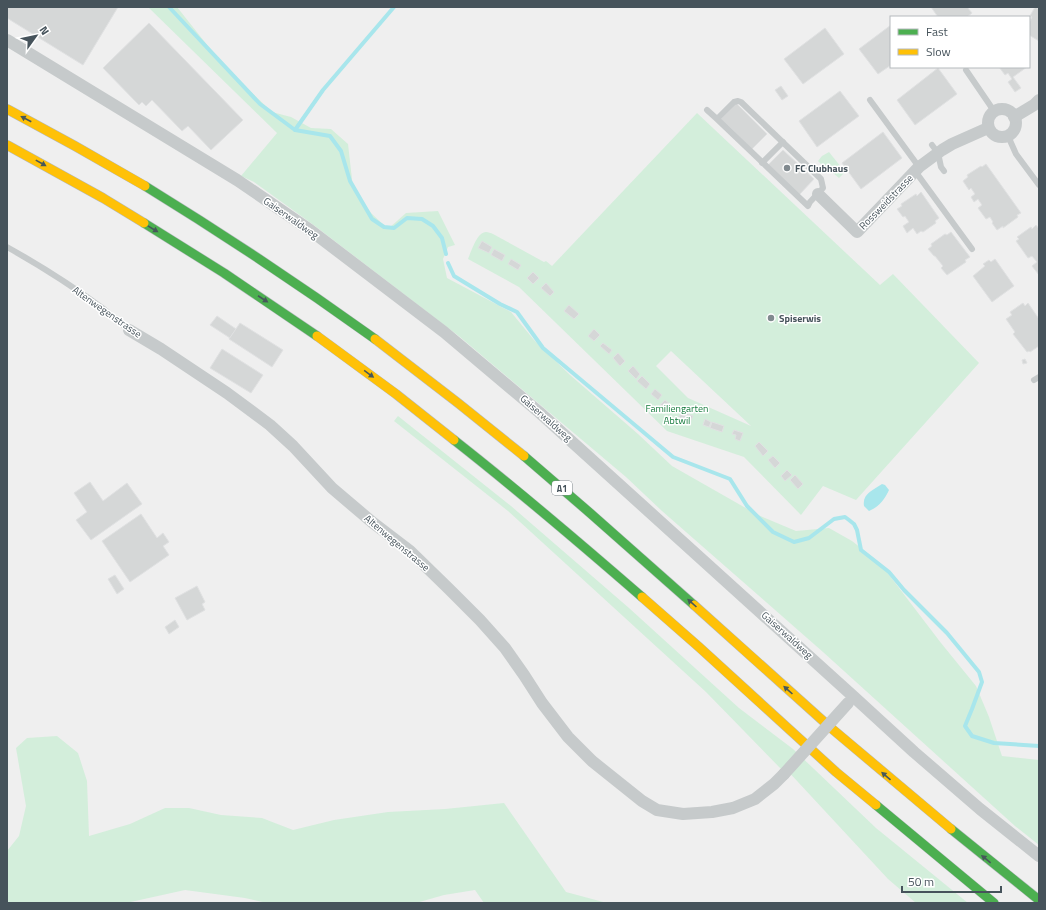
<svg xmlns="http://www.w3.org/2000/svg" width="1046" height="910" font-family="'Titillium Web',sans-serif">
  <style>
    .green { fill: #d3eedb; fill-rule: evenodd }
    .water { fill: #a8e6ec }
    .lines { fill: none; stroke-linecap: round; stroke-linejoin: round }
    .stream { stroke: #a8e6ec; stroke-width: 4 }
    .building { fill: #d5d7d7; stroke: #e0e1e2 }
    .fast-casing { stroke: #b4babe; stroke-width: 10 }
    .slow-casing { stroke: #b4babe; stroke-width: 10 }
    .lane { stroke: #c6cacb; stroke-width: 6 }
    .street { stroke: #c6cacb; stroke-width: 12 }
    .fast { stroke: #4caf50; stroke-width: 9 }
    .slow { stroke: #ffc107; stroke-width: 9 }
    .street-bridge { stroke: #c6cacb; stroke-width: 12 }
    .oneway { fill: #46585a }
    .poi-dot { fill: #818a8f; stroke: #fff; stroke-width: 1.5 }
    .labels { text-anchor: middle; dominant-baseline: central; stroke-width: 3; stroke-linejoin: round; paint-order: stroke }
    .shield { fill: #fff; stroke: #7e878c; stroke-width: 1 }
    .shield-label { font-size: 9px; font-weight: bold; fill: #46535b }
    .poi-label { font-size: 10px; font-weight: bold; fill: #46535b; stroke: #fff; text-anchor: start }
    .street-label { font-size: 10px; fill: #46535b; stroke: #fff }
    .park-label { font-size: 10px; fill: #177c3e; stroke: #fff }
  </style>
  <rect width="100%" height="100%" fill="#efefef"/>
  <!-- green -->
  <g class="green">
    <path d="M148 7H177L223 65 272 112 291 117 311 128 331 129 348 144 353 188 371 213 388 229 406 213 438 211 455 245 448 247 443 259 447 278 511 312 534 340 570 375 638 434 672 466 758 515 796 531 829 528 852 541 880 563 941 643 976 686 989 717 1002 756 1039 760V845L1015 826 823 652 662 511 626 477 460 337 315 226 254 182 241 176 277 133Z"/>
    <path d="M697 113 880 285 893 274 979 363 856 500 823 486 801 515 744 457 667 431 519 287 468 259C471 252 477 232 486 232 488 232 491 233 493 234L544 262 546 261 552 266ZM671 351 750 425 751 426 688 398 656 366Z"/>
    <path d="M829 152 845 172 839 178 828 169H826L818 161 822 156Z"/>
    <path d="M398 416 511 506 629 608 739 708 793 749 876 828 968 903H916L888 879 785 768 781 769 706 692 508 511 394 421Z"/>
    <path d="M57 736 78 753 87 781 89 836 130 824 165 808H189L221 815 262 818 293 830 334 820 388 812 445 809 504 803 566 892 607 903H484L475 890 444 895 416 903H267L245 898 185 890 126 903H7V851L19 836 26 806 16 748 27 738Z"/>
  </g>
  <!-- water -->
  <path class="water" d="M882 484 885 485 889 490C885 499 879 507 869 511L864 506C862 494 873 490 882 484Z"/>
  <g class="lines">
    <!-- stream -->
    <g class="stream">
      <path d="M169 7 260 104 295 130 330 136 341 151 350 181 372 219 384 227 394 228 407 218 422 219 433 226 442 238 446 254"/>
      <path d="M295 130 323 90 394 7"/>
      <path d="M448 263 454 276 500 304 517 312 543 348 673 457 730 479 747 506 773 532 794 542 809 538 834 519 845 517 849 520 854 524 857 530 861 550 889 572 904 590 947 633 979 672 982 682 972 709 965 726 972 736 994 743 1039 746"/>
    </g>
  </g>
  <!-- building -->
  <g class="building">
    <path d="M7 7H118L83 65 7 18Z"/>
    <path d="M931 7H967L972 13 967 17H938Z"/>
    <path d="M1035 7 1039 9V41L1029 35V23L1032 17 1030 16Z"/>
    <path d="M149 23 243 120 211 150 188 126 182 131 152 100 146 106 142 102 139 105 103 68Z"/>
    <path d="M891 25V65L878 74 859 49Z"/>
    <path d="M825 28 844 54 803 84 784 59Z"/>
    <path d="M999 67H1027L1013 77 1021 88 1015 92 1008 82 1012 79 1008 73 1005 75Z"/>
    <path d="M938 68 957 94 915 125 897 100Z"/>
    <path d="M781 86 788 96 782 100 775 90Z"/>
    <path d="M840 91 859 116 817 147 799 121Z"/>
    <path d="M736 103 767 134 752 149 721 119Z"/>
    <path d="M883 132 902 158 861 189 842 163Z"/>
    <path d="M783 150 814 179 799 195 768 165Z"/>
    <path d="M986 164 1021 213 1017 215 1018 217 1003 228V226L997 230 992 223 993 222 990 217 986 219 978 208 982 205 978 199 974 202 971 197 975 194 971 188 969 190 963 181 968 177 967 175 981 166 982 167Z"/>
    <path d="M921 192 939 218 935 221 936 223 923 232 921 231 917 234 913 228 907 233 903 226 909 222 905 216 903 217 897 209 902 206 901 204 916 194 917 196Z"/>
    <path d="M1036 225 1039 229V275L1032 266 1037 262 1032 256 1028 258 1016 241 1019 239 1017 237 1031 227 1032 229Z"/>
    <path d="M951 232 970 257 965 260 966 262 947 275 941 268 943 266 935 256H934L928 249 932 246 931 244 945 234 947 235Z"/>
    <path d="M482 241 492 247 489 253 478 248Z"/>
    <path d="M494 249 505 255 502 261 491 255Z"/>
    <path d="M511 259 521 265 518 270 508 264Z"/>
    <path d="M995 259 1014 286 992 302 973 276 985 266 983 264 989 260 991 262Z"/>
    <path d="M533 272 539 278 533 284 527 278Z"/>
    <path d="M546 283 554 292 550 296 541 288Z"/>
    <path d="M1023 303 1025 306 1028 303 1039 319V346L1030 352 1029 351 1027 352 1013 334 1015 332 1006 319 1012 315 1010 312Z"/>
    <path d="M569 305 579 314 574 319 564 311Z"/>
    <path d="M217 316 236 329 230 338 210 325Z"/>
    <path d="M240 323 283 350 272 367 229 339Z"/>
    <path d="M594 329 600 335 594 341 588 336Z"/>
    <path d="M603 343 612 350 609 354 600 346Z"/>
    <path d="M222 349 263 375 251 393 210 368Z"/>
    <path d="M618 353 625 361 620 366 613 358Z"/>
    <path d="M1025 359 1027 363 1023 364 1022 360Z"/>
    <path d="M633 366 640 374 636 379 628 371Z"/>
    <path d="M642 376 650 384 646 389 637 381Z"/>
    <path d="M655 389 662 395 658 400 651 394Z"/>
    <path d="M665 400 671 405 666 410 660 405Z"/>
    <path d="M681 411 693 416 690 422 679 418Z"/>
    <path d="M705 419 711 422 709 427 703 425Z"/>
    <path d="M712 422 724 426 722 432 710 428Z"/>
    <path d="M734 430 743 433 740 441 735 439 736 435 732 434Z"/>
    <path d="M759 442 768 451 763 456 755 446Z"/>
    <path d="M773 456 780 463 775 468 768 460Z"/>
    <path d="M787 470 792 475 785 481 781 476Z"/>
    <path d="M795 475 803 484 798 489 790 480Z"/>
    <path d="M90 482 103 501 127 483 142 504 91 540 76 520 87 512 74 493Z"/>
    <path d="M141 514 157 538 163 533 169 542 163 546 169 555 130 582 102 541Z"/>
    <path d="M115 575 124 589 117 594 108 579Z"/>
    <path d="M197 586 205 602 202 604 205 610 187 620 175 598Z"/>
    <path d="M175 620 179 627 169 634 165 627Z"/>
  </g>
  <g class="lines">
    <defs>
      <g id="fast">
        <path d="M145 186C223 234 300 285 375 339"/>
        <path d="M144 223 224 273 317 336"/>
        <path d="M454 440C519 491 581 544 642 597"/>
        <path d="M524 456 590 513 694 605"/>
        <path d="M876 805 994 903"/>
        <path d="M951 829 1039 900"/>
      </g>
      <g id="slow">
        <path d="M7 109 75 146 145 186"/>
        <path d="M7 145 103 198 144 223"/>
        <path d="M317 336 396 394 454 440"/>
        <path d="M375 339 458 403 524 456"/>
        <path d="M642 597 699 647 836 772 876 805"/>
        <path d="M694 605 831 728 951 829"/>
      </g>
    </defs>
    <!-- fast casing -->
    <use href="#fast" class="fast-casing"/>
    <!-- slow casing -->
    <use href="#slow" class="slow-casing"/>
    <!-- lane -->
    <g class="lane">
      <path d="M966 70 994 111"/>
      <path d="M870 100 919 167"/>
      <path d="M707 110 717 119 808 206 810 202 823 188 821 179 741 102 738 101 734 102 717 119"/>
      <path d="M1008 136 1016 154 1039 185"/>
      <path d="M932 145 938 153 941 167 944 171"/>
      <path d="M762 163 783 142"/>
      <path d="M915 171 972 249"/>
      <path d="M7 247C41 266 74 287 105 310 113 317 120 323 129 330"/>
      <path d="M1034 380 1039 377"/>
    </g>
    <!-- street -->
    <g class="street">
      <path d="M7 40 237 180 310 230 444 332 539 412 854 697 914 752 980 809 1039 856"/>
      <circle cx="1002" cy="123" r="14"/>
      <path d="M1014 117 1034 105 1039 100"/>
      <path d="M818 194 821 197 857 232 919 167 942 150 952 144 988 128"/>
      <path d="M129 330 161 349 227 393 270 425 293 446 332 488 372 522 410 551 449 589 480 620 505 648 524 675 542 703 568 737 592 761 642 801 657 810 683 814 712 812 733 808 755 799 774 784 784 774"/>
    </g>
    <!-- fast -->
    <use href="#fast" class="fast"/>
    <!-- slow -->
    <use href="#slow" class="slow"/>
    <!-- street-bridge -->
    <path class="street-bridge" d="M784 774 848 703"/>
  </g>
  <!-- one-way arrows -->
  <defs><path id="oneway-solid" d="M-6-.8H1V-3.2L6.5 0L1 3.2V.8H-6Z"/></defs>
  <g class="oneway">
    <use href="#oneway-solid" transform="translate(26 119) rotate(-152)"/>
    <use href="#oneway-solid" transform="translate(41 163) rotate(29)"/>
    <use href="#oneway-solid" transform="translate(153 229) rotate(31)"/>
    <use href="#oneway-solid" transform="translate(263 299) rotate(33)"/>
    <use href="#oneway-solid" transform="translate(369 374) rotate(36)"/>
    <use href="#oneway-solid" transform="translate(692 603) rotate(-138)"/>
    <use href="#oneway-solid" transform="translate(788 690) rotate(-138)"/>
    <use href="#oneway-solid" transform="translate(886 776) rotate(-139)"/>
    <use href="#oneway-solid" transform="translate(986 859) rotate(-141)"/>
  </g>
  <!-- markers -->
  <g class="poi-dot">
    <circle cx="787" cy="168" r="4"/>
    <circle cx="771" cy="318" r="4"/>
  </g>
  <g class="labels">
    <!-- shield labels -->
    <rect class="shield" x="552" y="481" width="20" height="14" rx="3"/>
    <g class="shield-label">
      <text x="562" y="488">A1</text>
    </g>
    <!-- poi labels -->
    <g class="poi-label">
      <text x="795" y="168">FC Clubhaus</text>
      <text x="779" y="318">Spiserwis</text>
    </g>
    <!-- street labels -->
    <g class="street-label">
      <text transform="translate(886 202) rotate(-46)">Rossweidstrasse</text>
      <text transform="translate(291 218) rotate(35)">Gaiserwaldweg</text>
      <text transform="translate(107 312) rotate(35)">Altenwegenstrasse</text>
      <text transform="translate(546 418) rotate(41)">Gaiserwaldweg</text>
      <text transform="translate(397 543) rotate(40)">Altenwegenstrasse</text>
      <text transform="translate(787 635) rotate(42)">Gaiserwaldweg</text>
    </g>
    <!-- park labels -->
    <g class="park-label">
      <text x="677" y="408">Familiengarten<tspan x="677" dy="12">Abtwil</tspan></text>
    </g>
  </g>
  <!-- border -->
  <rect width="1046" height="910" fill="none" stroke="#46535b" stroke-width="16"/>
  <!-- legend -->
  <rect x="890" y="16" width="140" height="52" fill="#ffffff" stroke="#b5babd"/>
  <rect x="898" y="29" width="20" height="6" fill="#4caf50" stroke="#b5babd"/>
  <text x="926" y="36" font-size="12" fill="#46535b">Fast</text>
  <rect x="898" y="49" width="20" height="6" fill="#ffc107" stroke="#b5babd"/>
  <text x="926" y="56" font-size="12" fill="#46535b">Slow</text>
  <!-- north arrow -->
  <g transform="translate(36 36) rotate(57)" stroke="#ffffff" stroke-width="3" paint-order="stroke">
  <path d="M0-3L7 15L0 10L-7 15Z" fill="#46535b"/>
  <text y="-6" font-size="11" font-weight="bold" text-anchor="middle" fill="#46535b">N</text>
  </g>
  <!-- scale -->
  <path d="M902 886v6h99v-6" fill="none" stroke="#46535b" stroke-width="2"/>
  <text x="908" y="886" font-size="12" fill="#46535b" stroke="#ffffff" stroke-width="3" paint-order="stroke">50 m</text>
</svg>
